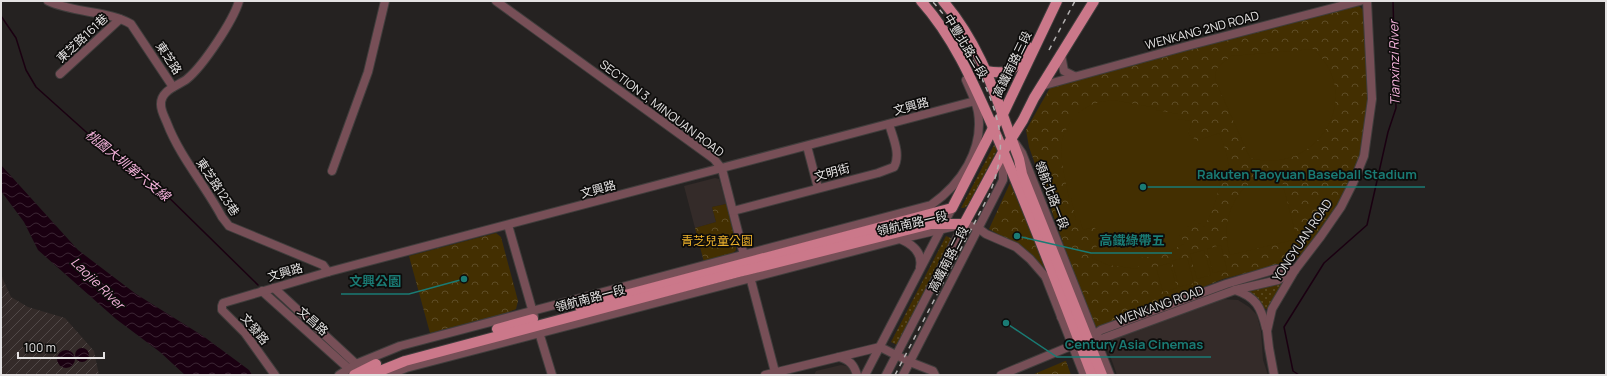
<svg xmlns="http://www.w3.org/2000/svg" width="1607" height="376" font-family="Manrope,'Noto Sans TC',sans-serif">
  <style>
    .built { fill: #342b29 }
    .industrial { fill: url(#industrial-furrows) }
    .grass { fill: url(#grass-dots) }
    .park { fill: url(#park-crowns) }
    .pitch { fill: #432f01 }
    .water { fill: url(#water-waves) }
    .lines { fill: none; stroke-linecap: round; stroke-linejoin: round }
    .stream { stroke: #1a0011; stroke-width: 1.5 }
    .minor-casing { stroke: #403d3c; stroke-width: 10 }
    .major-casing { stroke: #403d3c; stroke-width: 12 }
    .minor { stroke: #774f57; stroke-width: 8 }
    .major { stroke: #cb788a; stroke-width: 10 }
    .rail { stroke: #b3b1b1; stroke-width: 1.5; stroke-dasharray: 5 5; stroke-linecap: butt }
    .labels { text-anchor: middle; dominant-baseline: central; stroke-width: 3.5; stroke-linejoin: round; paint-order: stroke }
    .street-label { font-size: 12px; fill: #e4e2e2; stroke: #0d0c0b }
    .park-label { font-size: 12px; fill: #efb32b; stroke: #0d0c0b }
    .water-label { font-size: 13px; font-style: italic; fill: #f5b3dc; stroke: #0d0c0b }
    .leader { fill: none; stroke: #1a7b74; stroke-width: 1.5 }
    .callout-dot { fill: #1a7b74; stroke: #0d0c0b; stroke-width: 1.5 }
    .callout-label { font-size: 13px; text-anchor: middle; font-weight: bold; fill: #1a7b74; stroke: #0d0c0b; stroke-width: 3.5; stroke-linejoin: round; paint-order: stroke }
  </style>
  <defs>
    <pattern id="industrial-furrows" width="10" height="10" patternUnits="userSpaceOnUse"><rect width="10" height="10" fill="#342b29"/><path d="M-1 1l2-2M0 10L10 0M9 11l2-2" fill="none" stroke="#514948"/></pattern>
    <pattern id="grass-dots" width="8" height="8" patternUnits="userSpaceOnUse"><rect width="8" height="8" fill="#432f01"/><path d="M2 2h.1M6 6h.1" fill="none" stroke="#5e4d26" stroke-width="1.8" stroke-linecap="round"/></pattern>
    <pattern id="park-crowns" width="20" height="18" patternUnits="userSpaceOnUse"><rect width="20" height="18" fill="#432f01"/><path d="M2 6a3 3 0 1 1 6 0M12 15a3 3 0 1 1 6 0" fill="none" stroke="#5e4d26"/></pattern>
    <pattern id="water-waves" width="16" height="10" patternUnits="userSpaceOnUse"><rect width="16" height="10" fill="#1a0011"/><path d="M0 5q4-4 8 0t8 0" fill="none" stroke="#3b2533"/></pattern>
  </defs>
  <rect width="100%" height="100%" fill="#252221"/>
  <!-- built -->
  <g class="built">
    <path d="M715 178 719 179 726 204 712 207 716 222 695 228 684 186Z"/>
    <path d="M1221 299 1238 300 1249 307 1257 315 1261 331 1263 360 1268 375H1117L1107 347 1111 340Z"/>
    <path d="M841 365 847 366 852 371V375H814L816 371Z"/>
  </g>
  <!-- industrial -->
  <path class="industrial" d="M1 275 11 297 28 307 65 318 94 351 99 375H1Z"/>
  <!-- grass -->
  <g class="grass">
    <path d="M995 143 998 148 969 204 964 208H961Z"/>
    <path d="M946 236 953 239 897 345 891 342Z"/>
    <path d="M1278 280 1281 283V287L1269 309C1261 310 1252 297 1247 291Z"/>
  </g>
  <!-- park -->
  <g class="park">
    <path d="M1359 6 1363 10 1368 98 1359 161 1353 176 1338 203 1302 255 1292 261 1223 279 1099 329 1093 327 1029 147 1026 130 1051 86 1154 57Z"/>
    <path d="M1010 183 1051 279 1014 243 989 229Z"/>
    <path d="M726 204 736 243V250L732 254 704 262 695 228 716 222 712 207Z"/>
    <path d="M496 233 501 237 518 301 516 309 506 313 430 333 409 256Z"/>
    <path d="M1066 361 1071 375H1032L1065 361Z"/>
  </g>
  <!-- pitch -->
  <g class="pitch">
    <path d="M1313 49C1366 95 1318 177 1250 158L1216 82 1215 73 1218 67 1231 56Z"/>
    <path d="M1113 100 1157 108 1156 110 1178 114V119L1192 121 1188 134 1197 141 1219 133C1226 148 1229 162 1230 179H1220C1218 197 1213 211 1204 227L1195 220 1179 235 1185 243C1170 252 1155 257 1138 258V269L1108 265 1092 258 1101 235 1094 227 1083 230 1080 220H1076L1071 198H1069C1066 183 1062 167 1061 152 1061 130 1076 108 1097 103 1102 101 1108 101 1113 100Z"/>
    <path d="M1279 170 1297 239 1230 255C1218 216 1238 179 1279 170Z"/>
    <path d="M1221 245 1227 270 1213 273 1207 249Z"/>
    <path d="M1204 250 1211 275 1197 279 1190 254Z"/>
    <path d="M1187 257 1194 283 1179 287 1172 261Z"/>
    <path d="M1170 263 1177 288 1163 292 1156 267Z"/>
  </g>
  <!-- water -->
  <g class="water">
    <path d="M1 165 78 250 136 294 203 336 249 370 252 375H185L160 352 116 319 38 250 24 222 1 191Z"/>
    <circle cx="82" cy="355" r="7"/>
    <circle cx="66" cy="359" r="9"/>
  </g>
  <g class="lines">
    <!-- stream -->
    <g class="stream">
      <path d="M1 16 16 38 26 70 36 87 124 166 151 180 258 285"/>
      <path d="M277 298 315 333"/>
      <path d="M1299 375 1293 371 1284 327 1324 263 1367 225 1388 132 1396 108 1393 1"/>
    </g>
    <defs>
      <g id="minor">
        <path d="M48 1C73 13 110 11 131 24L173 87"/>
        <path d="M239 1C233 21 203 66 187 79 178 86 160 90 161 105 161 111 165 118 167 123 180 157 205 185 222 217L229 226 323 265 328 272"/>
        <path d="M496 1 714 159 722 169 745 259"/>
        <path d="M1061 55 1064 71 1074 76"/>
        <path d="M60 74 120 19"/>
        <path d="M1041 86 1187 46 1360 1"/>
        <path d="M1015 143 1022 153 1110 375"/>
        <path d="M807 146 818 188"/>
        <path d="M332 171 368 72 385 1"/>
        <path d="M733 211 878 173 894 167C901 154 893 138 889 124"/>
        <path d="M508 225 534 316"/>
        <path d="M900 239C912 244 923 252 920 267"/>
        <path d="M749 273 775 372"/>
        <path d="M1046 278 1084 375"/>
        <path d="M274 288 356 364"/>
        <path d="M1235 290C1256 297 1261 307 1266 328"/>
        <path d="M262 291 348 368"/>
        <path d="M538 329 552 375"/>
        <path d="M1095 336 1101 339 1104 338 1235 290 1278 280 1294 271"/>
        <path d="M839 357C850 360 854 365 857 375"/>
        <path d="M275 375 245 333 222 310V306L223 303 328 272 975 101"/>
        <path d="M339 375 356 364 400 346 931 205C961 184 984 150 978 112 976 100 970 90 966 80"/>
        <path d="M388 375 406 368 900 239 964 224 978 228 986 234 1016 247 1030 259 1050 282 1058 287 1061 317"/>
        <path d="M765 375 880 347 910 362 933 371 935 375"/>
        <path d="M865 375 952 208"/>
        <path d="M886 375 964 224"/>
        <path d="M903 375 1003 180V154"/>
        <path d="M1001 375 1095 336 1098 332 1101 330 1226 284 1276 269 1295 270"/>
        <path d="M1274 375 1269 348 1267 331 1272 309 1295 270 1321 236 1341 207 1353 183 1364 156 1372 99 1367 1"/>
      </g>
      <g id="major">
        <path d="M921 1C957 41 977 92 999 141 1032 218 1062 296 1092 375"/>
        <path d="M943 1C984 49 997 102 1019 159L1022 174 1102 375"/>
        <path d="M986 71C1013 76 1015 68 1028 47"/>
        <path d="M580 307 952 208 993 128 1003 114 1057 1"/>
        <path d="M497 329 533 319"/>
        <path d="M354 375 376 364"/>
        <path d="M370 375 405 361 739 272 931 224H964L1003 152 1023 120 1034 98 1094 1"/>
      </g>
    </defs>
    <!-- minor casing -->
    <use href="#minor" class="minor-casing"/>
    <!-- major casing -->
    <use href="#major" class="major-casing"/>
    <!-- minor -->
    <use href="#minor" class="minor"/>
    <!-- major -->
    <use href="#major" class="major"/>
    <!-- rail -->
    <g class="rail">
      <path d="M1049 50 1075 1"/>
      <path d="M895 375 989 195C997 175 1002 156 1000 135 996 96 959 29 932 1"/>
    </g>
  </g>
  <g class="labels">
    <!-- street labels -->
    <g class="street-label">
      <text transform="translate(1202 30) rotate(-15)">WENKANG 2ND ROAD</text>
      <text transform="translate(82 38) rotate(-43)">東芝路161巷</text>
      <text transform="translate(966 46) rotate(59)">中豐北路二段</text>
      <text transform="translate(169 58) rotate(56)">東芝路</text>
      <text transform="translate(1012 64) rotate(-64)">高鐵南路三段</text>
      <text transform="translate(911 106) rotate(-15)">文興路</text>
      <text transform="translate(662 108) rotate(37)">SECTION 3, MINQUAN ROAD</text>
      <text transform="translate(832 172) rotate(-15)">文明街</text>
      <text transform="translate(218 187) rotate(56)">東芝路123巷</text>
      <text transform="translate(598 189) rotate(-15)">文興路</text>
      <text transform="translate(1052 195) rotate(69)">領航北路一段</text>
      <text transform="translate(912 223) rotate(-13)">領航南路一段</text>
      <text transform="translate(1302 240) rotate(-56)">YONGYUAN ROAD</text>
      <text transform="translate(948 259) rotate(-63)">高鐵南路二段</text>
      <text transform="translate(285 272) rotate(-16)">文興路</text>
      <text transform="translate(590 298) rotate(-15)">領航南路一段</text>
      <text transform="translate(1160 305) rotate(-20)">WENKANG ROAD</text>
      <text transform="translate(313 321) rotate(42)">文昌路</text>
      <text transform="translate(255 329) rotate(50)">文發路</text>
    </g>
    <!-- park labels -->
    <g class="park-label">
      <text x="717" y="240">青芝兒童公園</text>
    </g>
    <!-- water labels -->
    <g class="water-label">
      <text transform="translate(1394 63) rotate(-91)">Tianxinzi River</text>
      <text transform="translate(128 165) rotate(39)">桃園大圳第六支線</text>
      <text transform="translate(98 283) rotate(44)">Laojie River</text>
    </g>
  </g>
  <!-- callouts -->
  <path class="leader" d="M1143 187L1189 187H1425M1017 236L1091 253H1172M464 279L409 294H341M1006 323L1057 357H1211"/>
  <g class="callout-dot">
    <circle cx="1143" cy="187" r="4"/>
    <circle cx="1017" cy="236" r="4"/>
    <circle cx="464" cy="279" r="4"/>
    <circle cx="1006" cy="323" r="4"/>
  </g>
  <g class="callout-label">
    <text x="1307" y="179">Rakuten Taoyuan Baseball Stadium</text>
    <text x="1132" y="245">高鐵綠帶五</text>
    <text x="375" y="286">文興公園</text>
    <text x="1134" y="349">Century Asia Cinemas</text>
  </g>
  <!-- border -->
  <rect width="1607" height="376" fill="none" stroke="#e4e2e2" stroke-width="4"/>
  <!-- scale -->
  <path d="M18 352v6h86v-6" fill="none" stroke="#e4e2e2" stroke-width="2"/>
  <text x="24" y="352" font-size="12" fill="#e4e2e2" stroke="#0d0c0b" stroke-width="3" paint-order="stroke">100 m</text>
</svg>
